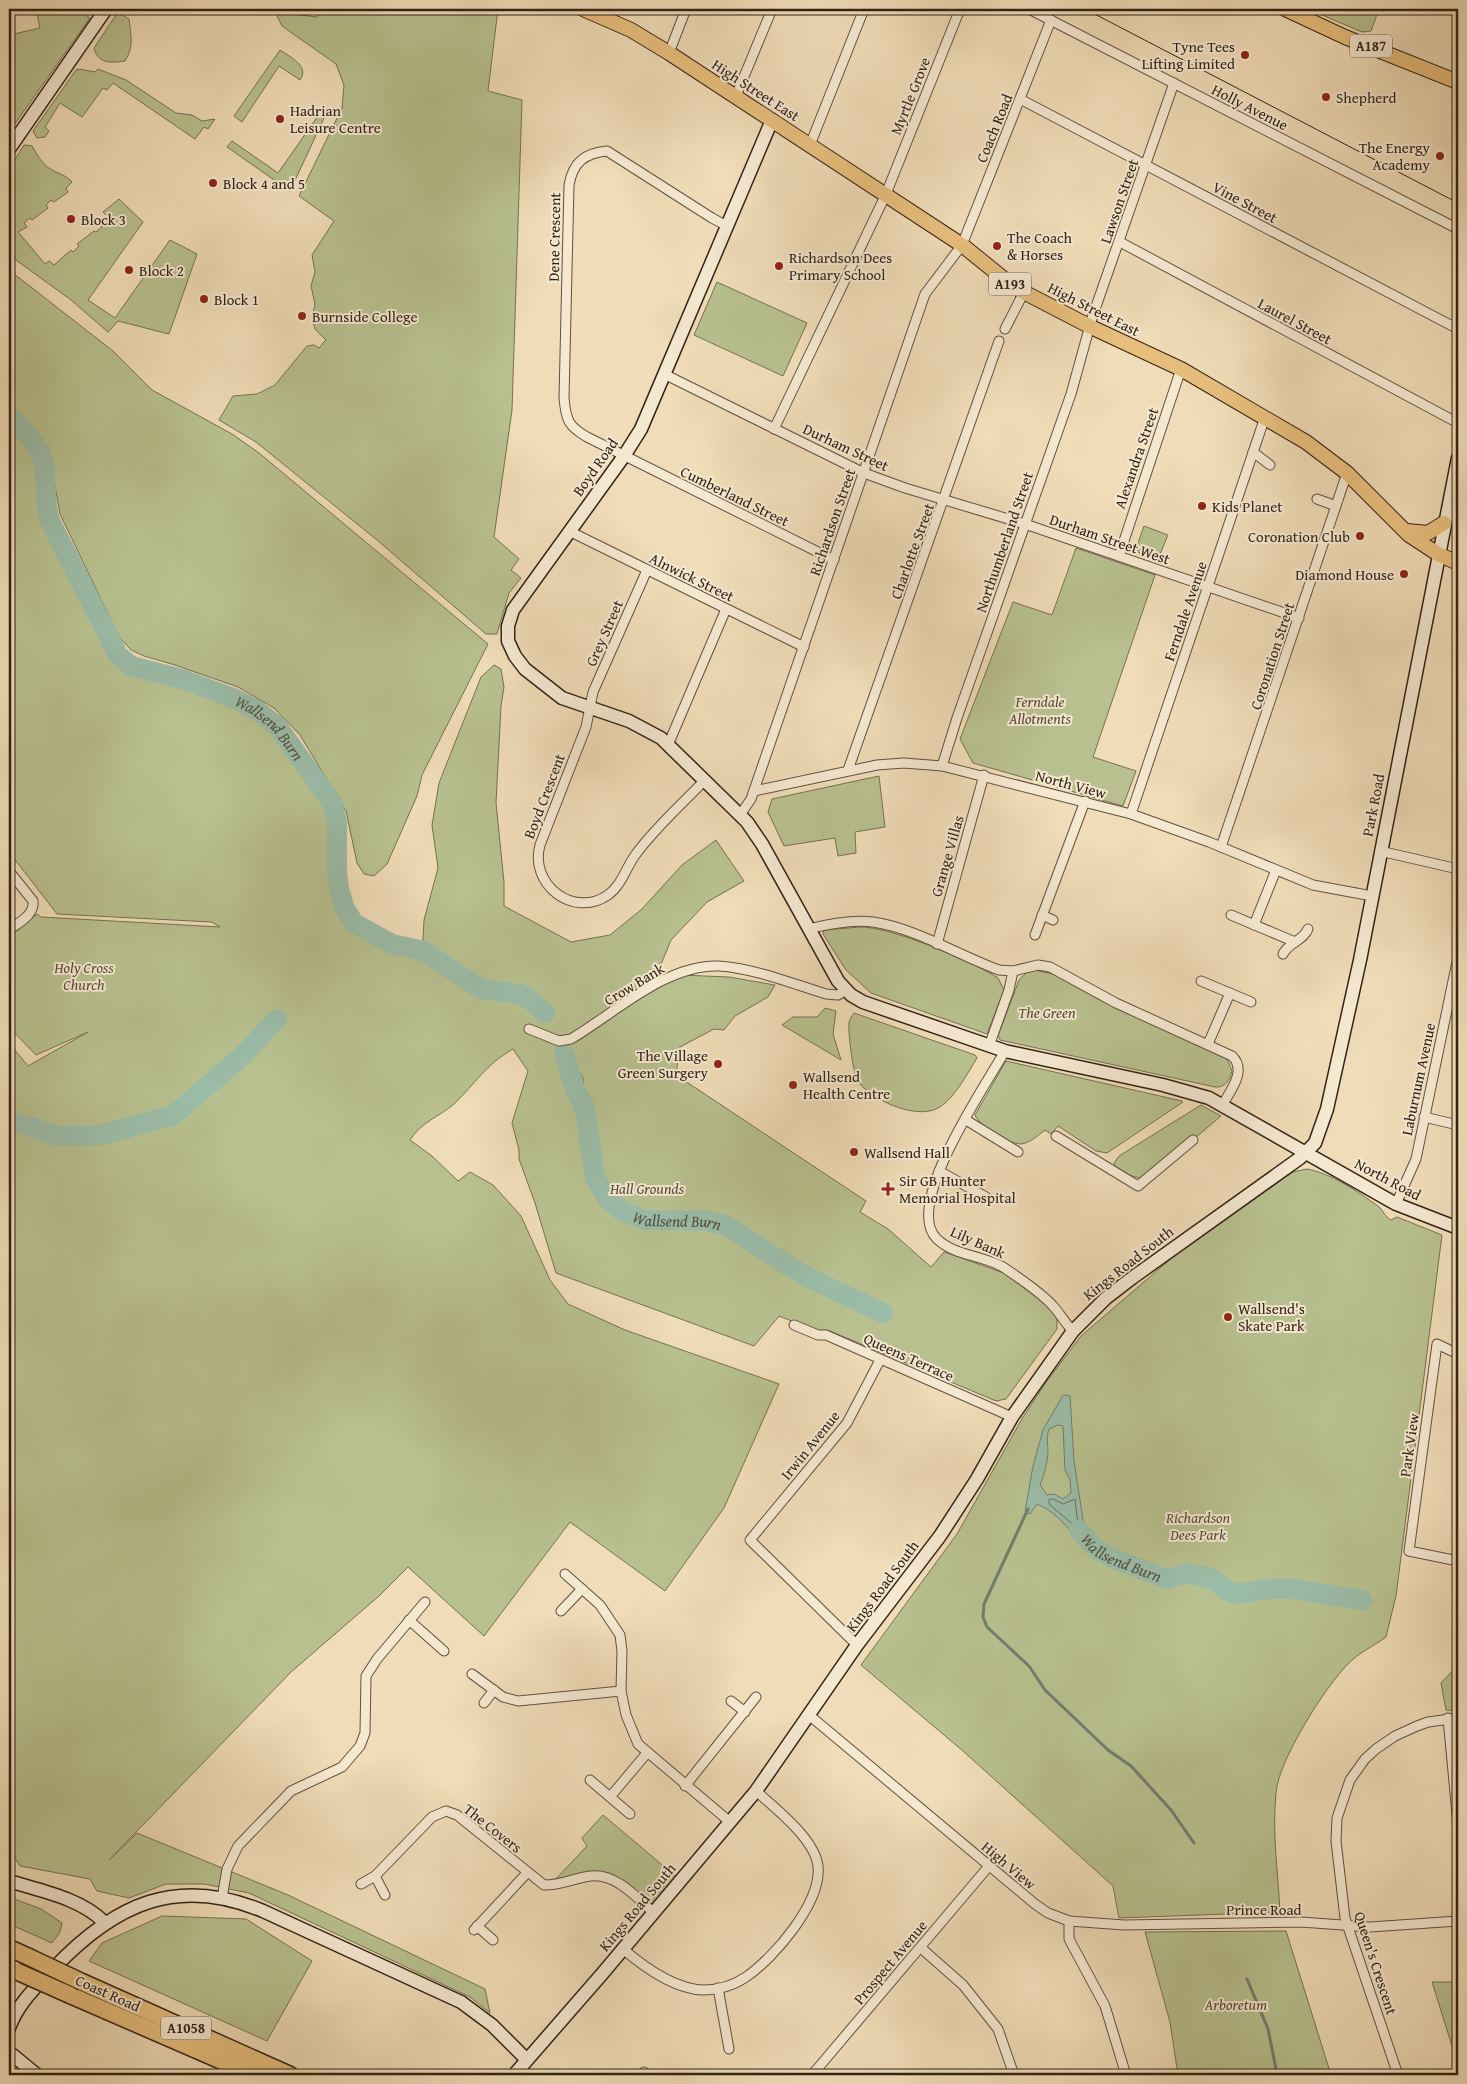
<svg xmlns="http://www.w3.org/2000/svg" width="1467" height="2084" font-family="'Gentium Book Plus',serif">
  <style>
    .green { fill: #b8c08f; stroke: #757153 }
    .water { fill: #9bbca8; stroke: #717e6e; fill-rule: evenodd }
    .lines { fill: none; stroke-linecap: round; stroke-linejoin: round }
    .shore { stroke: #666f60; stroke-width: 1 }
    .stream { stroke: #717e6e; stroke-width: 3 }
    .river { stroke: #9bbca8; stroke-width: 20 }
    .street-casing { stroke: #62503f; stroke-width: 11 }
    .secondary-casing { stroke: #322217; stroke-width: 15 }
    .primary-casing { stroke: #322217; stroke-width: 16 }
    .highway-casing { stroke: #322217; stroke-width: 19 }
    .street { stroke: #f5e8d1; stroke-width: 9 }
    .secondary { stroke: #f5e8d1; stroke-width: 12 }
    .primary { stroke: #e8be7c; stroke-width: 14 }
    .highway { stroke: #e8be7c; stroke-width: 16 }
    .tram { stroke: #322217; stroke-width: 1 }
    .highway-bridge-casing { stroke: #322217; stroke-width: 19; stroke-linecap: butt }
    .highway-bridge { stroke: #e8be7c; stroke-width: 16 }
    .poi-dot { fill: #8f2418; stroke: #f5e8d1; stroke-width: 2 }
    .labels { text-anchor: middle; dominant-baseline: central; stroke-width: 4; stroke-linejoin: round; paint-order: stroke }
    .shield { fill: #f5e8d1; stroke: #6c5d4f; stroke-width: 1 }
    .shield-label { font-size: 14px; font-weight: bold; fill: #322217 }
    .poi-label { font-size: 15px; fill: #322217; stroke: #f5e8d1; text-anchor: start }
    .street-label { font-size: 15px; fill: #322217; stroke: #f5e8d1 }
    .park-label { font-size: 15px; font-style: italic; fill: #544a35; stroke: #f5e8d1 }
    .water-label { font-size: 16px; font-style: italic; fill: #525042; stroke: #f5e8d1 }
  </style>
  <rect width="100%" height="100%" fill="#f0dcb8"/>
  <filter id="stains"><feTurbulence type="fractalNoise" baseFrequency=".004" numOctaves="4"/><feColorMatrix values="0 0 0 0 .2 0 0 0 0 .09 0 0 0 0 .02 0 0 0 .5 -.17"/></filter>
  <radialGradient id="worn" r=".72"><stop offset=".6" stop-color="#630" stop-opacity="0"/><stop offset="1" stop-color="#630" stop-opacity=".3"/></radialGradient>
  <!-- green -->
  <g class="green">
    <path d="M36 9H83L84 14 90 18 9 132V35L40 28Z"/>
    <path d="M120 9H126L122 15 129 19C131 35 134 47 125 61 111 63 98 64 94 48Z"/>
    <path d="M319 9H498L488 91 522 100 512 410 494 537 519 559 511 570 521 578 509 593 497 634H486L377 540 256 442 219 420 233 396 257 394 275 385 307 346 314 345 319 348 326 340 315 329 312 318 315 304 311 286 315 272 312 255 334 221 299 196 342 108 344 85 336 64 282 26 275 12 317 17Z"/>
    <path d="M1308 9H1379L1371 31 1362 32Z"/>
    <path d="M280 50C290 57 310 66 300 80L279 66 242 122 234 116Z"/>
    <path d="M79 69 95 72 98 69 126 80 176 113 192 115 202 121 215 119 208 129 204 127 195 139 113 83 107 90 103 88 82 117 60 103 45 127 49 131 45 137 37 138 33 131 76 70Z"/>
    <path d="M318 116 324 118 290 191 227 147 232 141 278 173Z"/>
    <path d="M24 145 32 146C37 155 43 165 52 170 61 175 66 175 72 182L66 188 68 192 54 202 51 200 46 205 48 208 32 220 30 218 24 223 27 227 18 232 45 264 49 261 54 265 71 250 73 252 79 246 77 244 94 231 96 232 102 227 101 225 109 218 103 212 119 199 143 222 88 300 115 318 170 240 197 254 169 334 118 321 108 332 71 300 9 255V169Z"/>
    <path d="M9 270 113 351 152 390 232 434 259 453 488 644 422 775 417 796 387 864 374 876 364 874 357 863 346 811 300 735 274 708 238 687 175 665 144 656 131 650 119 637 60 514 48 447 9 405Z"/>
    <path d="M717 282 807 323 783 376 694 335Z"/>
    <path d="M9 423C17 431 26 439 32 449 46 469 38 498 46 521L110 652C131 679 147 673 177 681 203 688 255 712 274 730 285 740 290 752 298 764 309 780 327 794 332 814 336 833 331 855 331 874 331 928 377 947 422 959L424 920 438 868 432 825 439 783 481 677 494 665 501 669 504 687 501 706 496 803 504 882V906L571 942 610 935 642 909 682 865 716 840 744 881 707 902 671 940 657 974 729 977 775 985 768 997 735 1016 724 1030 714 1029 680 1047 676 1075 866 1201 860 1212 888 1229 931 1267 944 1252 1004 1273 1048 1306 1057 1319V1329L1006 1399 996 1401 830 1331H817L779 1316 754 1346 556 1273 535 1203 519 1159V1150L512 1123 528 1071 513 1049C485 1065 476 1083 454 1104 439 1117 421 1122 410 1140L432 1156 458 1181 470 1172 493 1185 521 1216 550 1280 568 1304 625 1330 779 1384 724 1508 665 1591 570 1522 484 1636 408 1567 379 1596 291 1672 109 1860 137 1833 288 1895 485 1989 490 2013 470 1997 249 1893 204 1884H166L129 1898 97 1891 90 1879 20 1866 9 1849V1043L28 1066 88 1032 36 1055 9 1027V937L37 914 41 917 220 927 212 922 57 914 9 852Z"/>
    <path d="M1144 526 1168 535 1158 559 1139 553 1136 549Z"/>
    <path d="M1076 548 1155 575 1093 757 1136 771 1123 806 973 763 960 739 1013 602 1052 615Z"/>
    <path d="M879 776 885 827 855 832 856 853 838 856 835 838 784 846 768 812 772 799Z"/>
    <path d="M860 927C889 926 973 961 998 978L1004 990 987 1034 871 993 846 970 823 934 824 930Z"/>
    <path d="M1034 970 1053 974 1100 1000 1223 1056 1228 1061 1232 1071C1230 1080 1225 1088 1215 1087L1000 1040 998 1036 1019 980 1027 972Z"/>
    <path d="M825 1008 836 1011 833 1034 841 1060 782 1025 793 1017H817Z"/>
    <path d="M854 1013 975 1055 977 1058C967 1074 956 1096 940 1107 918 1121 874 1101 859 1083 853 1076 848 1033 849 1023 849 1020 852 1016 854 1013Z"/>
    <path d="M1006 1061 1182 1101 1183 1102 1107 1153 1096 1151 1058 1126 1051 1134 1045 1130C1037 1136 1030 1143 1021 1144 1011 1145 978 1125 975 1115Z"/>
    <path d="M1201 1105 1221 1116 1195 1138 1192 1137 1140 1178 1125 1174 1115 1167 1114 1163 1119 1156Z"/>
    <path d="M1307 1169C1331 1173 1358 1192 1378 1206 1384 1211 1384 1216 1391 1220L1397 1217 1442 1235 1396 1596 1386 1637C1374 1646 1358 1653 1348 1664 1325 1687 1278 1761 1276 1793 1272 1832 1278 1873 1280 1912L1119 1918 1113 1886 963 1751 861 1665 957 1534 1023 1417 1047 1381 1081 1336 1181 1250 1244 1204 1293 1172Z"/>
    <path d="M1458 1665V1711L1446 1710 1441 1683Z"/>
    <path d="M603 1815 680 1880 653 1910 605 1875 552 1883 587 1846 582 1838Z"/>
    <path d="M9 1897 41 1909 62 1923 60 1932 52 1943 9 1924Z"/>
    <path d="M162 1916 246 1919 312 1961 267 2041 89 1961 102 1943Z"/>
    <path d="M1286 1931 1331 2075H1178L1170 2022 1145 1932Z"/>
    <path d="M1432 1982H1458V2065Z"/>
  </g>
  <!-- water -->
  <g class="water">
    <path d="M568 1052 583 1078 585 1108 576 1102 573 1104 570 1100 571 1095 565 1083 560 1055Z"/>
    <path d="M1063 1395 1070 1396 1074 1461 1082 1513 1084 1527 1097 1550 1094 1551C1072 1538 1061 1513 1037 1504L1030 1514 1025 1512 1033 1466 1043 1430ZM1058 1425 1063 1426 1065 1470 1070 1479 1071 1493 1063 1499 1054 1494 1047 1495 1040 1485C1044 1475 1047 1464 1048 1453 1048 1444 1046 1438 1049 1429Z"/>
  </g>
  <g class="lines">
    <!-- shore -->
    <g class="shore">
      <path d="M569 1065 578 1080V1093C569 1088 569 1078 567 1068Z"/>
      <path d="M1053 1499 1063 1504 1075 1499 1078 1526H1075L1049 1504V1500Z"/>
    </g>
    <!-- stream -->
    <g class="stream">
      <path d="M1028 1509 984 1604 983 1617 987 1627 1029 1666 1045 1690 1108 1750 1131 1766 1171 1810 1194 1843"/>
      <path d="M1247 1979 1268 2029 1276 2069 1280 2075"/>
    </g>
    <!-- river -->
    <g class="river">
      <path id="s1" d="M9 416C23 430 41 446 44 466 47 485 44 502 50 521L118 655 131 666 182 679 233 698 255 709 277 726 333 804 337 823V871L339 889 345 909 354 923 392 944 424 951 481 989 519 994 528 998 545 1013"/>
      <path id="s2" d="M564 1053 575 1089 585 1108 595 1178 608 1200 622 1211 645 1220 708 1221 727 1226 803 1275 883 1313"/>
      <path d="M9 1120 57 1136 101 1135 174 1115 242 1056 277 1019"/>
      <path id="s3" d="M1079 1530 1097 1550 1114 1559 1167 1579 1188 1573 1213 1579 1226 1590 1236 1594 1271 1589H1293L1362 1600"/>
    </g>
    <defs>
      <g id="street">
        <path d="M1029 9 1458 229"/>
        <path d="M669 53 686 9"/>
        <path d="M736 96 772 9"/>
        <path d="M1020 99 1458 329"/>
        <path d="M810 145 864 9"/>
        <path d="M727 226 712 218 607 151C585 153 573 162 569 185L564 398C566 420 568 426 587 437L834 560"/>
        <path d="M1120 242 1458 423"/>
        <path d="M1005 329 1024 292"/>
        <path d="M664 374 864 473 905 488 1025 524 1299 618"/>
        <path d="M774 429 886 194 960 9"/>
        <path d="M1253 452 1270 465"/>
        <path d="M1317 499 1336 506"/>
        <path d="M569 531 804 647"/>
        <path d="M1119 556 1181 369"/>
        <path d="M647 570 593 692 586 727 540 845C529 884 573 919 608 895 622 885 626 867 636 854 655 828 681 805 704 781"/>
        <path d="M668 745 726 609"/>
        <path d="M942 766 957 718 1071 394 1092 318 1174 83"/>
        <path d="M848 770 999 341"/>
        <path d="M754 791 877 765 904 763 942 766 1131 814 1209 842 1313 885 1372 896"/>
        <path d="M1131 814 1265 417"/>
        <path d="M740 815 751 799 925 294 962 245 1051 20"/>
        <path d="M1221 847 1347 473"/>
        <path d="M1380 851 1458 869"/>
        <path d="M9 871 33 901C35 915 18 923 9 930"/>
        <path d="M1042 915 1053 920"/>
        <path d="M1231 915 1295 942"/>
        <path d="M1254 925 1276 870"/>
        <path d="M808 929C828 924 852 919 873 922 915 928 958 955 999 970L1013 971 1038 965 1050 967 1116 1003 1232 1056C1247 1070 1231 1090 1223 1104"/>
        <path d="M1035 935 1085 801"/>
        <path d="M937 944 984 775"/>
        <path d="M1283 954C1289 942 1303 941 1308 929"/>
        <path d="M1201 981 1251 1002"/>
        <path d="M529 1029 559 1041 571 1039C615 1013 666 964 719 966 753 968 794 984 826 994L838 995 846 990"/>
        <path d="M1208 1044 1230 993"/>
        <path d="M989 1046 1009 990 1013 971"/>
        <path d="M1005 1051C986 1085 902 1206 937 1239 955 1256 982 1255 1003 1267 1018 1277 1043 1294 1054 1307 1061 1315 1065 1323 1073 1331"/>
        <path d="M1424 1117 1458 1125"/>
        <path d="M966 1120 1018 1152"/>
        <path d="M1056 1136 1138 1186 1193 1140"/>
        <path d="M939 1171 986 1197"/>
        <path d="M1396 1204 1416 1159 1458 957"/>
        <path d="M794 1325 818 1335H826L1012 1417"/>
        <path d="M1458 1354 1437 1344 1409 1551 1458 1561"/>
        <path d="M565 1574 600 1605 620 1635 622 1651 621 1691 626 1715 638 1744 730 1822"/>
        <path d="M561 1611 582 1589"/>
        <path d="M409 1620 444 1651"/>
        <path d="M857 1645 750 1540 847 1423 880 1360"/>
        <path d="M472 1674 503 1697 518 1701 621 1691"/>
        <path d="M731 1701 745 1712"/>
        <path d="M484 1703 494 1690"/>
        <path d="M809 1715 1035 1904 1048 1913 1069 1921V1939L1105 2006 1126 2075"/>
        <path d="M1448 1718 1458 1825"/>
        <path d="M590 1780 630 1814"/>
        <path d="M685 1786 756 1697"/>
        <path d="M610 1797 647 1753"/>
        <path d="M375 1876 385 1895"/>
        <path d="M361 1884 375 1876 432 1817 446 1811 457 1815 544 1885C562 1885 574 1878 591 1876 616 1873 637 1898 654 1913"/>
        <path d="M222 1898 227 1869 238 1846 291 1791 342 1767 360 1746 365 1733 366 1676 377 1659 425 1602"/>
        <path d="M1069 1921 1124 1925 1301 1922 1370 1927 1458 1921"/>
        <path d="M477 1926 493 1940"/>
        <path d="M474 1930 527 1873"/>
        <path d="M921 1948 963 1985 998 2029 1014 2075"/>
        <path d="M623 1949C644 1967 674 1989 703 1990 718 1990 734 1985 746 1977 775 1957 822 1902 818 1866 815 1839 775 1808 756 1791"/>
        <path d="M718 1988 729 2049"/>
        <path d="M641 2075 644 2072"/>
        <path d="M812 2075 989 1866"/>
        <path d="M1398 2075 1345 1918 1336 1841 1337 1818 1350 1780 1365 1759 1376 1749 1395 1736 1417 1726 1428 1722 1458 1718"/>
      </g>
      <g id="secondary">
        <path d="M772 120 641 429 624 456 513 610 508 626V641L515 656 525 669 562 698 629 721 661 738 747 822 762 844 838 981 851 995 863 1002 1005 1051 1163 1085 1209 1098 1396 1204 1458 1228"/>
        <path d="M9 149 106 9"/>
        <path d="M9 1881C41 1891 80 1898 104 1922"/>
        <path d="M9 2028C18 2003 36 1987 54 1968 115 1904 177 1875 263 1911L461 2002 492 2025 526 2059"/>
        <path d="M9 2052 37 2075"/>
        <path d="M514 2075 602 1974 756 1791 857 1645 940 1536 977 1479 1012 1417 1073 1331 1106 1298 1132 1278 1300 1158 1315 1143 1327 1109 1360 960 1458 458"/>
      </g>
      <g id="primary">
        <path d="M583 9 631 30 669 53 962 245 1014 287 1091 327 1181 369 1306 442 1347 473 1409 535 1438 554 1458 563"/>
        <path d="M1285 9 1345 37 1458 82"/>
        <path d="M1407 531 1428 533 1444 523"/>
      </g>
      <g id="highway">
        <path d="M9 1948 29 1957"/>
        <path d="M82 1982 290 2075"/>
        <path d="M70 1995 254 2075"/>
      </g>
    </defs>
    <!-- street casing -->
    <use href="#street" class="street-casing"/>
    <!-- secondary casing -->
    <use href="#secondary" class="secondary-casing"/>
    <!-- primary casing -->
    <use href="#primary" class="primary-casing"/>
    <!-- highway casing -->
    <use href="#highway" class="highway-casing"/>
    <!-- street -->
    <use href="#street" class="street"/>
    <!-- secondary -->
    <use href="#secondary" class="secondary"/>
    <!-- primary -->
    <use href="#primary" class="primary"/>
    <!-- highway -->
    <use href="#highway" class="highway"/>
    <!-- tram -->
    <path class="tram" d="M1085 9 1458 203"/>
    <defs>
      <g id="highway-bridge">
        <path d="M29 1957 82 1982"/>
        <path d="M16 1971 70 1995"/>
      </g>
    </defs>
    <!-- highway-bridge casing -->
    <use href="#highway-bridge" class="highway-bridge-casing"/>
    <!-- highway-bridge -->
    <use href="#highway-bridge" class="highway-bridge"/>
  </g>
  <!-- markers -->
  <g class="poi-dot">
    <circle cx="1245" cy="55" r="5"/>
    <circle cx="1326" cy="97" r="5"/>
    <circle cx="280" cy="119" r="5"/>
    <circle cx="1440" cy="156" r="5"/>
    <circle cx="213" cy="183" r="5"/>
    <circle cx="71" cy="219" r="5"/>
    <circle cx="997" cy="246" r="5"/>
    <circle cx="779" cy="266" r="5"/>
    <circle cx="129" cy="270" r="5"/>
    <circle cx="204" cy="299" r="5"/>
    <circle cx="302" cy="316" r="5"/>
    <circle cx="1202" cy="506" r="5"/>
    <circle cx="1360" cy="536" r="5"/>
    <circle cx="1404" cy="574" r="5"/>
    <circle cx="718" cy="1064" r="5"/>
    <circle cx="793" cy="1085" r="5"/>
    <circle cx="854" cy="1152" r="5"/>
    <path d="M885.5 1181.5h5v5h5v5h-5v5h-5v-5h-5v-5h5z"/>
    <circle cx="1228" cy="1317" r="5"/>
  </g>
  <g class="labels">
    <!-- shield labels -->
    <g class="shield">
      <rect x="1350" y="34.5" width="42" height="23" rx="4"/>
      <rect x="989" y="272.5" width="42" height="23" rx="4"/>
      <rect x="161" y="2016.5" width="50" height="23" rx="4"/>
    </g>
    <g class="shield-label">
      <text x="1371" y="46">A187</text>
      <text x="1010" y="284">A193</text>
      <text x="186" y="2028">A1058</text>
    </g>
    <!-- poi labels -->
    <g class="poi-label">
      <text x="1235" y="46" text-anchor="end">Tyne Tees<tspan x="1235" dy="17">Lifting Limited</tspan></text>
      <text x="1336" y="97">Shepherd</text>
      <text x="290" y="110">Hadrian<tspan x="290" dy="17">Leisure Centre</tspan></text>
      <text x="1430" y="147" text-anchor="end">The Energy<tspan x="1430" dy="17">Academy</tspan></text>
      <text x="223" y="183">Block 4 and 5</text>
      <text x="81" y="219">Block 3</text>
      <text x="1007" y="237">The Coach<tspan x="1007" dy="17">&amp; Horses</tspan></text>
      <text x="789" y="257">Richardson Dees<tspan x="789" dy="17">Primary School</tspan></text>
      <text x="139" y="270">Block 2</text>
      <text x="214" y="299">Block 1</text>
      <text x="312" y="316">Burnside College</text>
      <text x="1212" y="506">Kids Planet</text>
      <text x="1350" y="536" text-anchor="end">Coronation Club</text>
      <text x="1394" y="574" text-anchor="end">Diamond House</text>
      <text x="708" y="1055" text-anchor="end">The Village<tspan x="708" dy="17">Green Surgery</tspan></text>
      <text x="803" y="1076">Wallsend<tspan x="803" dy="17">Health Centre</tspan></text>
      <text x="864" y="1152">Wallsend Hall</text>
      <text x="899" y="1180">Sir GB Hunter<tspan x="899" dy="17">Memorial Hospital</tspan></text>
      <text x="1238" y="1308">Wallsend's<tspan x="1238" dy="17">Skate Park</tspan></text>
    </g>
    <!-- street labels -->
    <g class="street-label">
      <text transform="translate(756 90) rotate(33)">High Street East</text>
      <text transform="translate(910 96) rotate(-68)">Myrtle Grove</text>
      <text transform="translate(1250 107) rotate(27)">Holly Avenue</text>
      <text transform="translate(994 128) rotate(-68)">Coach Road</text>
      <text transform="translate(1119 201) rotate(-71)">Lawson Street</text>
      <text transform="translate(1245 202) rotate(28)">Vine Street</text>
      <text transform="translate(554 237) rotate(-89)">Dene Crescent</text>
      <text transform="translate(1094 309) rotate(27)">High Street East</text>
      <text transform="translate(1295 321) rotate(28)">Laurel Street</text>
      <text transform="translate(846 447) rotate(25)">Durham Street</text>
      <text transform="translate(1136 458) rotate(-71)">Alexandra Street</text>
      <text transform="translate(595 467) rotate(-55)">Boyd Road</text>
      <text transform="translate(735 496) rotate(26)">Cumberland Street</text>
      <text transform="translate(832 522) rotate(-71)">Richardson Street</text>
      <text transform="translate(1110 539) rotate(19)">Durham Street West</text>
      <text transform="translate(1004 542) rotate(-71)">Northumberland Street</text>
      <text transform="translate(912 551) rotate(-70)">Charlotte Street</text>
      <text transform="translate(692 577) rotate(26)">Alnwick Street</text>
      <text transform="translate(1185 611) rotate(-71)">Ferndale Avenue</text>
      <text transform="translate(604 633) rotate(-66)">Grey Street</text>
      <text transform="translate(1272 656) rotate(-72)">Coronation Street</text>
      <text transform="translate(1071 784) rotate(15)">North View</text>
      <text transform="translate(544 796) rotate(-69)">Boyd Crescent</text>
      <text transform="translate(1373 805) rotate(-79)">Park Road</text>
      <text transform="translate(947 856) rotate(-74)">Grange Villas</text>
      <text transform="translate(634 984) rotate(-31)">Crow Bank</text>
      <text transform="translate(1418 1079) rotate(-78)">Laburnum Avenue</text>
      <text transform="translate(1388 1179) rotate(28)">North Road</text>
      <text transform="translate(978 1242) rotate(24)">Lily Bank</text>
      <text transform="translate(1128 1263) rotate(-38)">Kings Road South</text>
      <text transform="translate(909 1357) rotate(24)">Queens Terrace</text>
      <text transform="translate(810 1445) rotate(-51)">Irwin Avenue</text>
      <text transform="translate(1409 1445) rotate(-82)">Park View</text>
      <text transform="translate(882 1586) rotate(-53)">Kings Road South</text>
      <text transform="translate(493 1828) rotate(38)">The Covers</text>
      <text transform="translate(1009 1865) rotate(40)">High View</text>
      <text transform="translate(637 1907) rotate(-50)">Kings Road South</text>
      <text x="1264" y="1909">Prince Road</text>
      <text transform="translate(890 1962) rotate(-50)">Prospect Avenue</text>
      <text transform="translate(1376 1963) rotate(72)">Queen's Crescent</text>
      <text transform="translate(108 1993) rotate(24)">Coast Road</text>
    </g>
    <!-- park labels -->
    <g class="park-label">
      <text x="1040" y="701">Ferndale<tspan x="1040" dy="17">Allotments</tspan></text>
      <text x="84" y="967">Holy Cross<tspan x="84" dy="17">Church</tspan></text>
      <text x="1047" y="1012">The Green</text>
      <text x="647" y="1188">Hall Grounds</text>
      <text x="1198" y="1517">Richardson<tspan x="1198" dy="17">Dees Park</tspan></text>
      <text x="1236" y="2004">Arboretum</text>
    </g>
    <!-- water labels -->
    <g class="water-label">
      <text stroke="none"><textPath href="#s1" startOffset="440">Wallsend Burn</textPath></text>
      <text stroke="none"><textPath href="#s2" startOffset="230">Wallsend Burn</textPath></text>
      <text stroke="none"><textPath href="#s3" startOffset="52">Wallsend Burn</textPath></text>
    </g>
  </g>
  <!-- margin -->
  <rect width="1467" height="2084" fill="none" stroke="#f0dcb8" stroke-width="30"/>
  <rect x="10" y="10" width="1447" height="2064" fill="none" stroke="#322217" stroke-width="2.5"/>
  <rect x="15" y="15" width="1437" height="2054" fill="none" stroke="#322217"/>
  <rect width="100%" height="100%" filter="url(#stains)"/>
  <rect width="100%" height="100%" fill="url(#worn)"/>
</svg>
